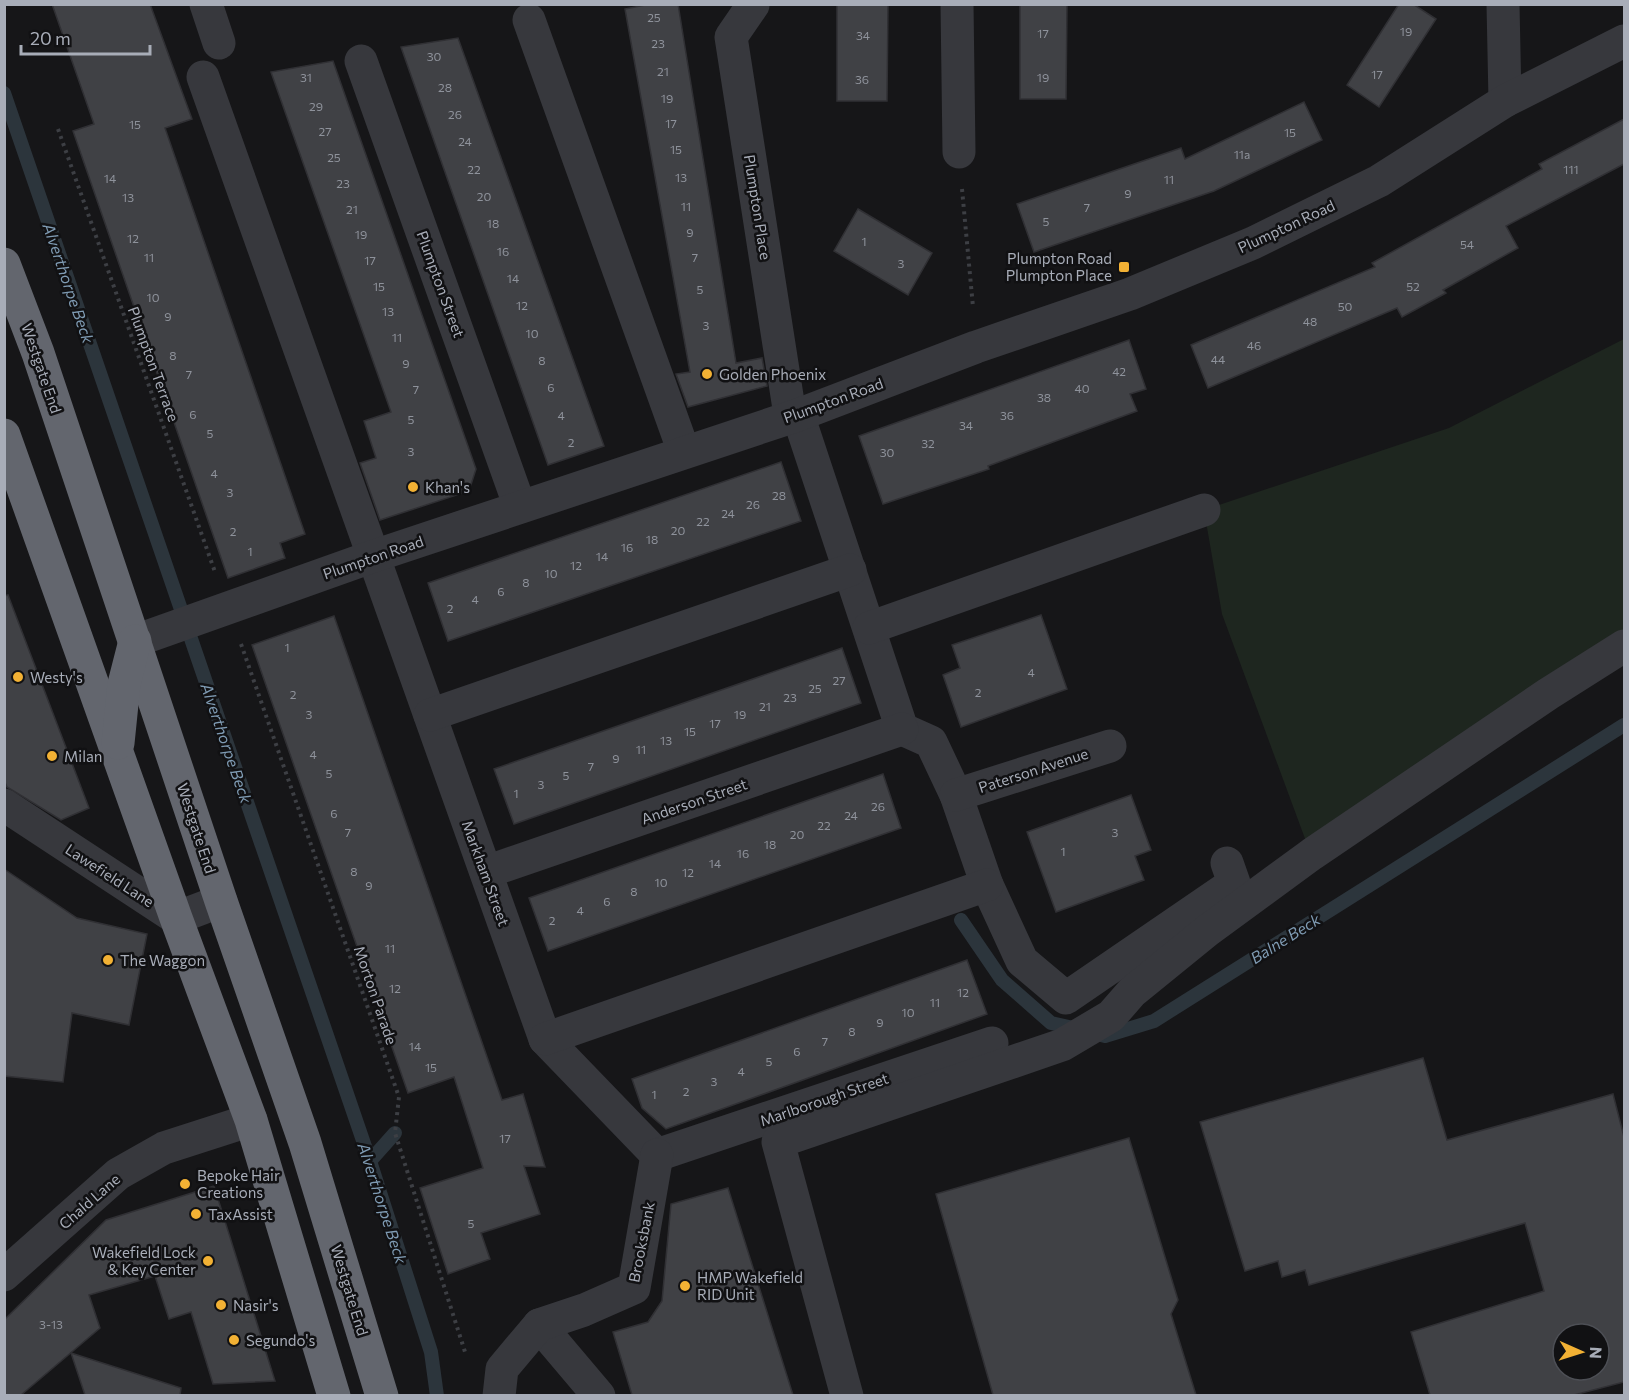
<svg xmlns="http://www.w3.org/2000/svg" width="1629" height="1400" font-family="Commissioner,sans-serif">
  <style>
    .green { fill: #1e261f }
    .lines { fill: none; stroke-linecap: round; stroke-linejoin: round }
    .stream { stroke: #2c353c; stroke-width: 14 }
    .building { fill: #404145; stroke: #303034; stroke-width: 1.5; fill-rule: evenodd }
    .path { stroke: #3d3f44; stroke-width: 4; stroke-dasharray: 3 4.5; stroke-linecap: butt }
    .minor { stroke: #37383d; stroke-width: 33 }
    .highway { stroke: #63666e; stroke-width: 33 }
    .poi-dot { fill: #f2b134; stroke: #111113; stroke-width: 2 }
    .labels { text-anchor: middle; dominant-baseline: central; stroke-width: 5; stroke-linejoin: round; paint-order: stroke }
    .number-label { font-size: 12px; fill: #8e929b }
    .street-label { font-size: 15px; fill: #a8adb8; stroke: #111113 }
    .poi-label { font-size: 15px; fill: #a8adb8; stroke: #111113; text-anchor: start }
    .water-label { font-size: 16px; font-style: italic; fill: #7f9bb3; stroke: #111113 }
  </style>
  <rect width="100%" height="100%" fill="#161618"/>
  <!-- green -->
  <path class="green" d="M1624 339V646L1307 844 1222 614 1204 510 1449 428Z"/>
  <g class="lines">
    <!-- stream -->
    <g class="stream">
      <path d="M4 93 370 1161 431 1352 437 1396"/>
      <path d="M961 920 1002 980 1051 1023 1078 1029"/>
      <path d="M1097 1034 1105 1036 1154 1021 1624 725"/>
      <path d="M370 1161 395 1133"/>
    </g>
  </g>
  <!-- building -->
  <g class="building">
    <path d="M52 4H150L192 119 165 128 305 534 280 543 285 558 228 578 73 131 94 124Z"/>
    <path d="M650 4H678L736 363 762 358 767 386 688 407 676 374 690 372 625 9Z"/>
    <path d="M837 4H888L887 101H837Z"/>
    <path d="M1020 4H1067L1066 99H1020Z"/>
    <path d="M1399 4H1413L1436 19 1379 107 1347 85Z"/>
    <path d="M458 38 604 446 548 465 401 47Z"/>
    <path d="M333 61 476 469 469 491 380 520 360 463 376 458 364 421 391 412 271 72Z"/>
    <path d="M1304 102 1322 140 1214 191 1034 252 1017 204 1181 148 1185 159Z"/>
    <path d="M1624 119V164L1506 226 1518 248 1443 290 1446 293 1402 317 1397 308 1208 388 1191 345 1375 267 1372 263 1542 169 1539 164Z"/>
    <path d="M858 209 932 253 908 295 834 251Z"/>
    <path d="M1129 340 1146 389 1130 394 1137 411 988 466 989 469 883 504 859 436Z"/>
    <path d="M781 462 801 521 448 641 428 583Z"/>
    <path d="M8 595 89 808 61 820 7 787 4 780V596Z"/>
    <path d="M1041 615 1067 689 961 727 943 675 960 668 952 645Z"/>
    <path d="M334 616 502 1100 523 1094 545 1167 524 1166 540 1214 481 1233 490 1259 448 1274 420 1188 483 1168 454 1077 408 1093 252 645Z"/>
    <path d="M842 648 861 703 514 824 494 769Z"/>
    <path d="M883 774 901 828 548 951 529 898Z"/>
    <path d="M1131 795 1151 850 1135 856 1144 880 1056 912 1027 832Z"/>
    <path d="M4 869 77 918 147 934 129 1025 72 1013 63 1082 4 1076Z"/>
    <path d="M967 960 987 1014 666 1129 642 1108 632 1079Z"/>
    <path d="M1423 1058 1447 1140 1613 1094 1624 1137V1382L1574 1395H1430L1411 1332 1544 1291 1525 1223 1309 1285 1305 1270 1282 1277 1278 1261 1245 1271 1200 1122ZM1563 1334H1599V1370H1563Z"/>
    <path d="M1129 1138 1178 1300 1171 1314 1196 1395H993L936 1194Z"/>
    <path d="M214 1186 275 1381 213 1384 191 1312 169 1319 155 1276 89 1295 100 1328 21 1395H4V1320L106 1220Z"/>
    <path d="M728 1188 793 1395H632L613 1332 648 1322 662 1301 671 1204Z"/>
    <path d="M71 1353 181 1388 180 1395H85Z"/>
  </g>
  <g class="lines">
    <!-- path -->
    <g class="path">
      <path d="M58 129 215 572"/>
      <path d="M962 189 973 307"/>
      <path d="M241 644 399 1097 395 1133 466 1355"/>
    </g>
    <!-- minor -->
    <g class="minor">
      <path d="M206 4 219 43"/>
      <path d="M957 4 959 152"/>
      <path d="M1503 4 1505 101"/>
      <path d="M753 5 731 37 790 415"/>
      <path d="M529 20 684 452"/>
      <path d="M361 61 520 507"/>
      <path d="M203 77 545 1039 657 1155"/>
      <path d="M798 415 902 729 931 742 956 795 987 885 1022 961 1066 998 1234 883 1227 863"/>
      <path d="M869 628 1204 510"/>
      <path d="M135 641 374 556 798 415 976 347 1130 294 1253 243 1379 181 1505 101 1624 41"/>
      <path d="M430 715 850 570"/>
      <path d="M956 795 1110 746"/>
      <path d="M4 805 176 918 221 901"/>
      <path d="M486 872 902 729"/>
      <path d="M545 1039 987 885"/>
      <path d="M657 1155 992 1043"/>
      <path d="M4 1275 118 1174 164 1148 251 1120"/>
      <path d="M539 1325 599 1396"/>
      <path d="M499 1396 502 1369 539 1325 584 1310 634 1288 657 1155"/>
      <path d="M847 1396 778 1142 1062 1045 1111 1016 1132 992 1207 931 1312 854 1548 694 1624 646"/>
    </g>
    <!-- highway -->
    <g class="highway">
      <path d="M4 264 38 353 221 901 305 1143 382 1396"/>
      <path d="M4 435 176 918 251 1120 334 1396"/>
      <path d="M118 743 124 684 135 641"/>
    </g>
  </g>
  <!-- markers -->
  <g class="poi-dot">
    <rect x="1118" y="261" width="12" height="12" rx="3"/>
    <circle cx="707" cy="374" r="6"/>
    <circle cx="413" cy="487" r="6"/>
    <circle cx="18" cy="677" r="6"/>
    <circle cx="52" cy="756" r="6"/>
    <circle cx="108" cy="960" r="6"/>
    <circle cx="185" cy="1184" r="6"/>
    <circle cx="196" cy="1214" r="6"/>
    <circle cx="208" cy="1261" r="6"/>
    <circle cx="685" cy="1286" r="6"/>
    <circle cx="221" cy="1305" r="6"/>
    <circle cx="234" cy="1340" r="6"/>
  </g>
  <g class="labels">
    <!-- number labels -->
    <g class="number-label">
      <text x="654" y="17">25</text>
      <text x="1406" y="31">19</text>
      <text x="1043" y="33">17</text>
      <text x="863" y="35">34</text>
      <text x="658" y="43">23</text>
      <text x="434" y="56">30</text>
      <text x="663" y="71">21</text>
      <text x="1377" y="74">17</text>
      <text x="306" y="77">31</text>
      <text x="1043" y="77">19</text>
      <text x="862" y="79">36</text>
      <text x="445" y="87">28</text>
      <text x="667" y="98">19</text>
      <text x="316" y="106">29</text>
      <text x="455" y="114">26</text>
      <text x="671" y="123">17</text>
      <text x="135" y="124">15</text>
      <text x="325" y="131">27</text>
      <text x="1290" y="132">15</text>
      <text x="465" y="141">24</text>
      <text x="676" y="149">15</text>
      <text x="1242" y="154">11a</text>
      <text x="334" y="157">25</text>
      <text x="474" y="169">22</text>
      <text x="1571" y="169">111</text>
      <text x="681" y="177">13</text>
      <text x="110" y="178">14</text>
      <text x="1169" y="179">11</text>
      <text x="343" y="183">23</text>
      <text x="1128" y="193">9</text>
      <text x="484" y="196">20</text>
      <text x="128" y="197">13</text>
      <text x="686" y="206">11</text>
      <text x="1087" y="207">7</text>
      <text x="352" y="209">21</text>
      <text x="1046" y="221">5</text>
      <text x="493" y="223">18</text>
      <text x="690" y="232">9</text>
      <text x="361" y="234">19</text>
      <text x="133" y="238">12</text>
      <text x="864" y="241">1</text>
      <text x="1467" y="244">54</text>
      <text x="503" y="251">16</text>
      <text x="149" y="257">11</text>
      <text x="695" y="257">7</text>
      <text x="370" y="260">17</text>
      <text x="901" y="263">3</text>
      <text x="513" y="278">14</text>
      <text x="379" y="286">15</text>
      <text x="1413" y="286">52</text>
      <text x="700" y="289">5</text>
      <text x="153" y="297">10</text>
      <text x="522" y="305">12</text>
      <text x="1345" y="306">50</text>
      <text x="388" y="311">13</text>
      <text x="168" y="316">9</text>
      <text x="1310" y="321">48</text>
      <text x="706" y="325">3</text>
      <text x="532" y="333">10</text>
      <text x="397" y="337">11</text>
      <text x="1254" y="345">46</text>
      <text x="173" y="355">8</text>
      <text x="1218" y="359">44</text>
      <text x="542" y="360">8</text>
      <text x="406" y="363">9</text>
      <text x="1119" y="371">42</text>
      <text x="189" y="374">7</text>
      <text x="551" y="387">6</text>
      <text x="1082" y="388">40</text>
      <text x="416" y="389">7</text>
      <text x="1044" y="397">38</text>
      <text x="193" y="414">6</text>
      <text x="561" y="415">4</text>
      <text x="1007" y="415">36</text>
      <text x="411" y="419">5</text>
      <text x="966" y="425">34</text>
      <text x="210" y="433">5</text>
      <text x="571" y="442">2</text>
      <text x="928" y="443">32</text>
      <text x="411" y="451">3</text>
      <text x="887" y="452">30</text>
      <text x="214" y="473">4</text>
      <text x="230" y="492">3</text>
      <text x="779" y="495">28</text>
      <text x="753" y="504">26</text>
      <text x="728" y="513">24</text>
      <text x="703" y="521">22</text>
      <text x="678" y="530">20</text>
      <text x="233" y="531">2</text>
      <text x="652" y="539">18</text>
      <text x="627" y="547">16</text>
      <text x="250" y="551">1</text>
      <text x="602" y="556">14</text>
      <text x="576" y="565">12</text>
      <text x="551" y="573">10</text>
      <text x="526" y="582">8</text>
      <text x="501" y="591">6</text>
      <text x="475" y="599">4</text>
      <text x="450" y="608">2</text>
      <text x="287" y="647">1</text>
      <text x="1031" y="672">4</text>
      <text x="839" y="680">27</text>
      <text x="815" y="688">25</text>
      <text x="978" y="692">2</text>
      <text x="293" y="694">2</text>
      <text x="790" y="697">23</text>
      <text x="765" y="706">21</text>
      <text x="309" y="714">3</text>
      <text x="740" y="714">19</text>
      <text x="715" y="723">17</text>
      <text x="690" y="731">15</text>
      <text x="666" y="740">13</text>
      <text x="641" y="749">11</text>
      <text x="313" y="754">4</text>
      <text x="616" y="758">9</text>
      <text x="591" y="766">7</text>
      <text x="329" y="773">5</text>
      <text x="566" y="775">5</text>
      <text x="541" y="784">3</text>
      <text x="516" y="793">1</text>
      <text x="878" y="806">26</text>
      <text x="334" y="813">6</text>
      <text x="851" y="815">24</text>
      <text x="824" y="825">22</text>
      <text x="348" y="832">7</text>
      <text x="1115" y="832">3</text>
      <text x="797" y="834">20</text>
      <text x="770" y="844">18</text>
      <text x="1063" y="851">1</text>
      <text x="743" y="853">16</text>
      <text x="715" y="863">14</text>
      <text x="354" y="871">8</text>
      <text x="688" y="872">12</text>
      <text x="661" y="882">10</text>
      <text x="369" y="885">9</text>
      <text x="634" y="891">8</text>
      <text x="607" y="901">6</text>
      <text x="580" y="910">4</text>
      <text x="552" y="920">2</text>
      <text x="390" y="948">11</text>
      <text x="395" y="988">12</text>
      <text x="963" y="992">12</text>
      <text x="935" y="1002">11</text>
      <text x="908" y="1012">10</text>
      <text x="880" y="1022">9</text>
      <text x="852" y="1031">8</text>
      <text x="825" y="1041">7</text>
      <text x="415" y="1046">14</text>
      <text x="797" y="1051">6</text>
      <text x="769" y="1061">5</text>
      <text x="431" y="1067">15</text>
      <text x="741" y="1071">4</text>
      <text x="714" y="1081">3</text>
      <text x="686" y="1091">2</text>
      <text x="654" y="1094">1</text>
      <text x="505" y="1138">17</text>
      <text x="471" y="1223">5</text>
      <text x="51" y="1324">3-13</text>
    </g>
    <!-- street labels -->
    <g class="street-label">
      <text transform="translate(758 207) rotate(81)">Plumpton Place</text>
      <text transform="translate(1286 226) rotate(-25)">Plumpton Road</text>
      <text transform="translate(441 284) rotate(70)">Plumpton Street</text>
      <text transform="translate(154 364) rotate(70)">Plumpton Terrace</text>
      <text transform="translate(42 368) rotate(71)">Westgate End</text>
      <text transform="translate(833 400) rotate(-20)">Plumpton Road</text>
      <text transform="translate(373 557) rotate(-19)">Plumpton Road</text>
      <text transform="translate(1033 770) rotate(-18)">Paterson Avenue</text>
      <text transform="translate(694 801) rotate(-19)">Anderson Street</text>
      <text transform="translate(197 828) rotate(72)">Westgate End</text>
      <text transform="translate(486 873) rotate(70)">Markham Street</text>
      <text transform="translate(110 875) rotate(33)">Lawefield Lane</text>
      <text transform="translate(376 995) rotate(71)">Morton Parade</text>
      <text transform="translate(824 1099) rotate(-19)">Marlborough Street</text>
      <text transform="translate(89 1201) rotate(-41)">Chald Lane</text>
      <text transform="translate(641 1242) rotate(-79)">Brooksbank</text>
      <text transform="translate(350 1290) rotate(73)">Westgate End</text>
    </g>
    <!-- poi labels -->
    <g class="poi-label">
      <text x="1112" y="258" text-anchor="end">Plumpton Road<tspan x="1112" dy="17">Plumpton Place</tspan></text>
      <text x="719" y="374">Golden Phoenix</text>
      <text x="425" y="487">Khan's</text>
      <text x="30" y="677">Westy's</text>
      <text x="64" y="756">Milan</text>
      <text x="120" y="960">The Waggon</text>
      <text x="197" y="1175">Bepoke Hair<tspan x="197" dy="17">Creations</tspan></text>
      <text x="208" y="1214">TaxAssist</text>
      <text x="196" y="1252" text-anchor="end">Wakefield Lock<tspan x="196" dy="17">&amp; Key Center</tspan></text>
      <text x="697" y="1277">HMP Wakefield<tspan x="697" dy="17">RID Unit</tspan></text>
      <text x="233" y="1305">Nasir's</text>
      <text x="246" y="1340">Segundo's</text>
    </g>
    <!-- water labels -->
    <g class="water-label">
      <text transform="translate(69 283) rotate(71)">Alverthorpe Beck</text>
      <text transform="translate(227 743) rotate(71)">Alverthorpe Beck</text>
      <text transform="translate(1285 938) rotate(-32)">Balne Beck</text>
      <text transform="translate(383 1203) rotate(72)">Alverthorpe Beck</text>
    </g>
  </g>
  <!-- border -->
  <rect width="1629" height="1400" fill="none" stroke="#a8adb8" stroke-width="12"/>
  <!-- north arrow -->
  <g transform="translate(1581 1352) rotate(93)"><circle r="28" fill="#111113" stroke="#4d4f55" stroke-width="1.5"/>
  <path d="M0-4.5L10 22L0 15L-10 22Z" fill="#f2b134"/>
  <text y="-9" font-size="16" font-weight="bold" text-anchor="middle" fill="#a8adb8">N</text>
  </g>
  <!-- scale -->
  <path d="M21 45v9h129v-9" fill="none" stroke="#a8adb8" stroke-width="3"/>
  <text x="30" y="45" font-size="18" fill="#a8adb8" stroke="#111113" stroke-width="4.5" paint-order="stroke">20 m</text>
</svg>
